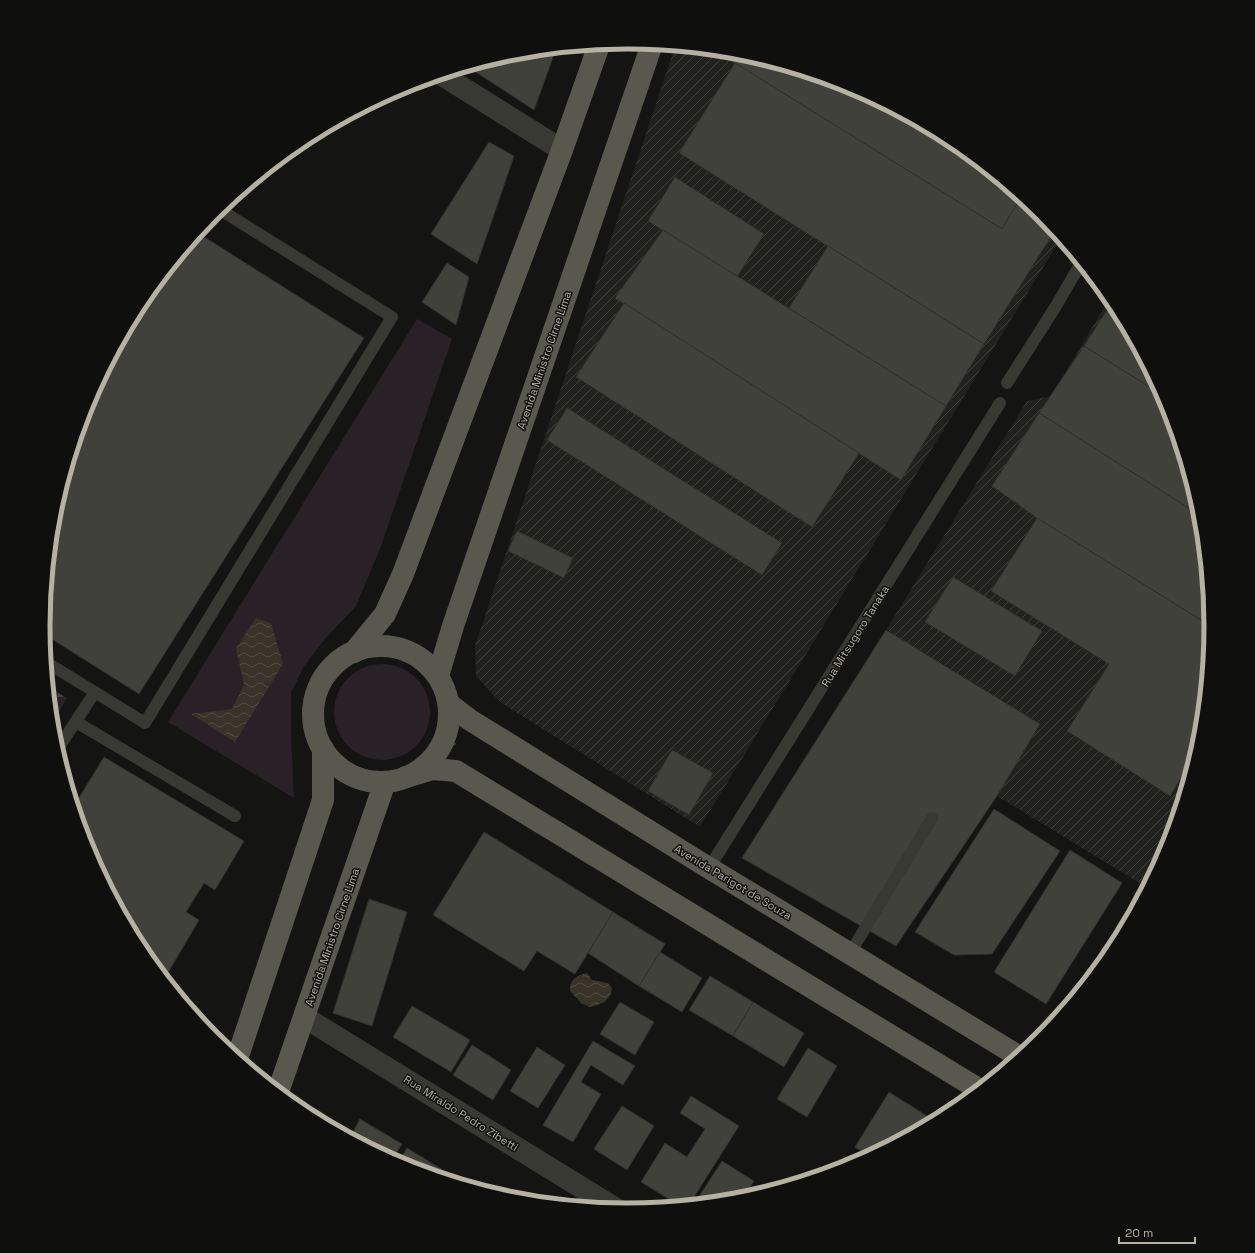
<svg xmlns="http://www.w3.org/2000/svg" width="1255" height="1253" font-family="'Space Grotesk',sans-serif">
  <style>
    .industrial { fill: url(#industrial-furrows) }
    .green { fill: #292127 }
    .forest { fill: url(#forest-firs) }
    .water { fill: url(#water-waves) }
    .building { fill: #41413c; stroke: #30302c }
    .lines { fill: none; stroke-linecap: round; stroke-linejoin: round }
    .path { stroke: #403f39; stroke-width: 2.5; stroke-dasharray: 2 3; stroke-linecap: butt }
    .service { stroke: #393933; stroke-width: 12 }
    .minor { stroke: #393933; stroke-width: 22 }
    .primary { stroke: #58584f; stroke-width: 22 }
    .labels { text-anchor: middle; dominant-baseline: central; stroke-width: 3; stroke-linejoin: round; paint-order: stroke }
    .street-label { font-size: 11px; fill: #b5b2a4; stroke: #0f0f0d }
    .rim { fill: none; stroke: #b5b2a4; stroke-width: 5 }
  </style>
  <defs>
    <pattern id="industrial-furrows" width="10" height="10" patternUnits="userSpaceOnUse"><rect width="10" height="10" fill="#21211e"/><path d="M-1 1l2-2M0 10L10 0M9 11l2-2" fill="none" stroke="#3f3f3c"/></pattern>
    <pattern id="forest-firs" width="22" height="20" patternUnits="userSpaceOnUse"><rect width="22" height="20" fill="#292127"/><path d="M5 1l3.5 6h-7zM16 11l3.5 6h-7z" fill="#463f43"/></pattern>
    <pattern id="water-waves" width="16" height="10" patternUnits="userSpaceOnUse"><rect width="16" height="10" fill="#383229"/><path d="M0 5q4-4 8 0t8 0" fill="none" stroke="#534d45"/></pattern>
  </defs>
  <rect width="100%" height="100%" fill="#141412"/>
  <!-- industrial -->
  <g class="industrial">
    <path d="M675 47 742 53 851 87 952 141 1041 213 1061 238 700 827 501 703 476 676 475 646Z"/>
    <path d="M1110 298 1114 302 1168 403 1201 513 1212 627 1201 741 1174 830 1141 884 997 796 1040 724 886 630 1027 401 1051 396Z"/>
  </g>
  <!-- green -->
  <g class="green">
    <path d="M417 319 452 339 380 549 356 606 325 639 304 666 291 693V732L294 798 168 722Z"/>
    <circle cx="382" cy="712" r="48"/>
  </g>
  <!-- forest -->
  <path class="forest" d="M49 687 67 698 52 723Z"/>
  <!-- water -->
  <g class="water">
    <path d="M256 618 271 623 283 664 235 742 191 714 232 709 244 685 236 648Z"/>
    <path d="M587 973 592 980 608 983 612 988C610 1002 602 1004 590 1007L581 1003 570 991C569 980 577 975 587 973Z"/>
  </g>
  <!-- building -->
  <g class="building">
    <path d="M556 49 534 110 468 67 514 53Z"/>
    <path d="M715 51 742 53 851 87 952 141 1021 197 1002 229Z"/>
    <path d="M735 63 1002 229 1021 197 1041 213 1055 230 984 344 679 153Z"/>
    <path d="M489 142 514 156 477 264 431 234Z"/>
    <path d="M675 177 764 234 737 277 648 221Z"/>
    <path d="M663 230 946 406 901 480 615 298Z"/>
    <path d="M198 233 364 338 139 694 44 634 43 626 54 512 88 403 142 302Z"/>
    <path d="M828 246 984 344 946 406 789 308Z"/>
    <path d="M447 263 469 277 456 325 422 302Z"/>
    <path d="M1113 301 1114 302 1164 396 1084 346Z"/>
    <path d="M624 303 859 453 812 527 576 377Z"/>
    <path d="M1084 346 1164 396 1168 403 1201 516 1039 413Z"/>
    <path d="M567 408 782 543 762 575 547 440Z"/>
    <path d="M1039 413 1201 516 1212 627 1037 518 992 486Z"/>
    <path d="M1037 518 1212 627 1201 741 1197 752 1170 796 1067 731 1109 664 991 591Z"/>
    <path d="M517 531 573 558 564 578 508 551Z"/>
    <path d="M953 577 1042 631 1015 676 925 622Z"/>
    <path d="M886 630 1040 724 997 796 896 946 742 858Z"/>
    <path d="M672 750 713 773 689 815 648 791Z"/>
    <path d="M104 757 244 841 215 890 204 883 186 912 199 920 166 976 158 971 141 951 87 850 74 806Z"/>
    <path d="M994 809 1060 851 992 954 954 955 915 932Z"/>
    <path d="M484 832 613 912 575 974 537 951 524 971 433 915Z"/>
    <path d="M1070 850 1122 883 1046 1004 994 972Z"/>
    <path d="M369 899 407 912 372 1026 333 1013Z"/>
    <path d="M613 912 665 944 639 986 588 953Z"/>
    <path d="M660 952 702 978 682 1012 639 986Z"/>
    <path d="M710 976 753 1002 733 1036 689 1010Z"/>
    <path d="M620 1002 654 1022 635 1055 600 1034Z"/>
    <path d="M753 1002 804 1033 784 1067 733 1036Z"/>
    <path d="M412 1006 470 1040 451 1072 393 1037Z"/>
    <path d="M593 1041 635 1066 623 1085 591 1065 581 1082 601 1094 573 1142 543 1125Z"/>
    <path d="M472 1045 511 1070 493 1100 453 1075Z"/>
    <path d="M537 1047 565 1065 538 1108 510 1091Z"/>
    <path d="M808 1048 837 1066 807 1117 777 1099Z"/>
    <path d="M889 1092 935 1121 870 1156 855 1147Z"/>
    <path d="M691 1096 739 1126 689 1205 680 1206 641 1182 665 1143 687 1157 705 1129 680 1113Z"/>
    <path d="M622 1106 654 1126 627 1170 594 1149Z"/>
    <path d="M360 1119 402 1144 392 1160 350 1138Z"/>
    <path d="M407 1148 446 1172 442 1178 404 1166 398 1163Z"/>
    <path d="M722 1161 754 1181 743 1199 694 1204Z"/>
  </g>
  <g class="lines">
    <!-- path -->
    <path class="path" d="M445 739 456 745"/>
    <!-- service -->
    <g class="service">
      <path d="M1007 383 1056 306 1081 263"/>
      <path d="M46 662 145 723 392 317 219 209"/>
      <path d="M76 722 235 816"/>
      <path d="M57 750 95 692"/>
      <path d="M709 868 1000 403"/>
      <path d="M850 953 932 818"/>
    </g>
    <!-- minor -->
    <g class="minor">
      <path d="M442 75 562 150"/>
      <path d="M304 1017 618 1210"/>
    </g>
    <!-- primary -->
    <g class="primary">
      <circle cx="381" cy="714" r="68"/>
      <path d="M354 652 385 614 403 574 562 150 599 45"/>
      <path d="M438 676 453 626 652 44"/>
      <path d="M449 704 470 720 709 868 1020 1057"/>
      <path d="M406 777 433 769 456 771 980 1090"/>
      <path d="M237 1059 323 800V749"/>
      <path d="M278 1092 385 782"/>
    </g>
  </g>
  <g class="labels">
    <!-- street labels -->
    <g class="street-label">
      <text transform="translate(544 360) rotate(-71)">Avenida Ministro Cirne Lima</text>
      <text transform="translate(855 636) rotate(-58)">Rua Mitsugoro Tanaka</text>
      <text transform="translate(733 882) rotate(31)">Avenida Parigot de Souza</text>
      <text transform="translate(332 937) rotate(-71)">Avenida Ministro Cirne Lima</text>
      <text transform="translate(461 1113) rotate(32)">Rua Miraldo Pedro Zibetti</text>
    </g>
  </g>
  <!-- crop -->
  <path d="M0 0H1255V1253H0ZM50 626a577 577 0 1 1 1154 0a577 577 0 1 1-1154 0Z" fill="#0f0f0d" fill-rule="evenodd"/>
  <path class="rim" d="M50 626a577 577 0 1 1 1154 0a577 577 0 1 1-1154 0Z"/>
  <!-- scale -->
  <path d="M1119 1237v6h76v-6" fill="none" stroke="#b5b2a4" stroke-width="2"/>
  <text x="1125" y="1237" font-size="12" fill="#b5b2a4" stroke="#0f0f0d" stroke-width="3" paint-order="stroke">20 m</text>
</svg>
